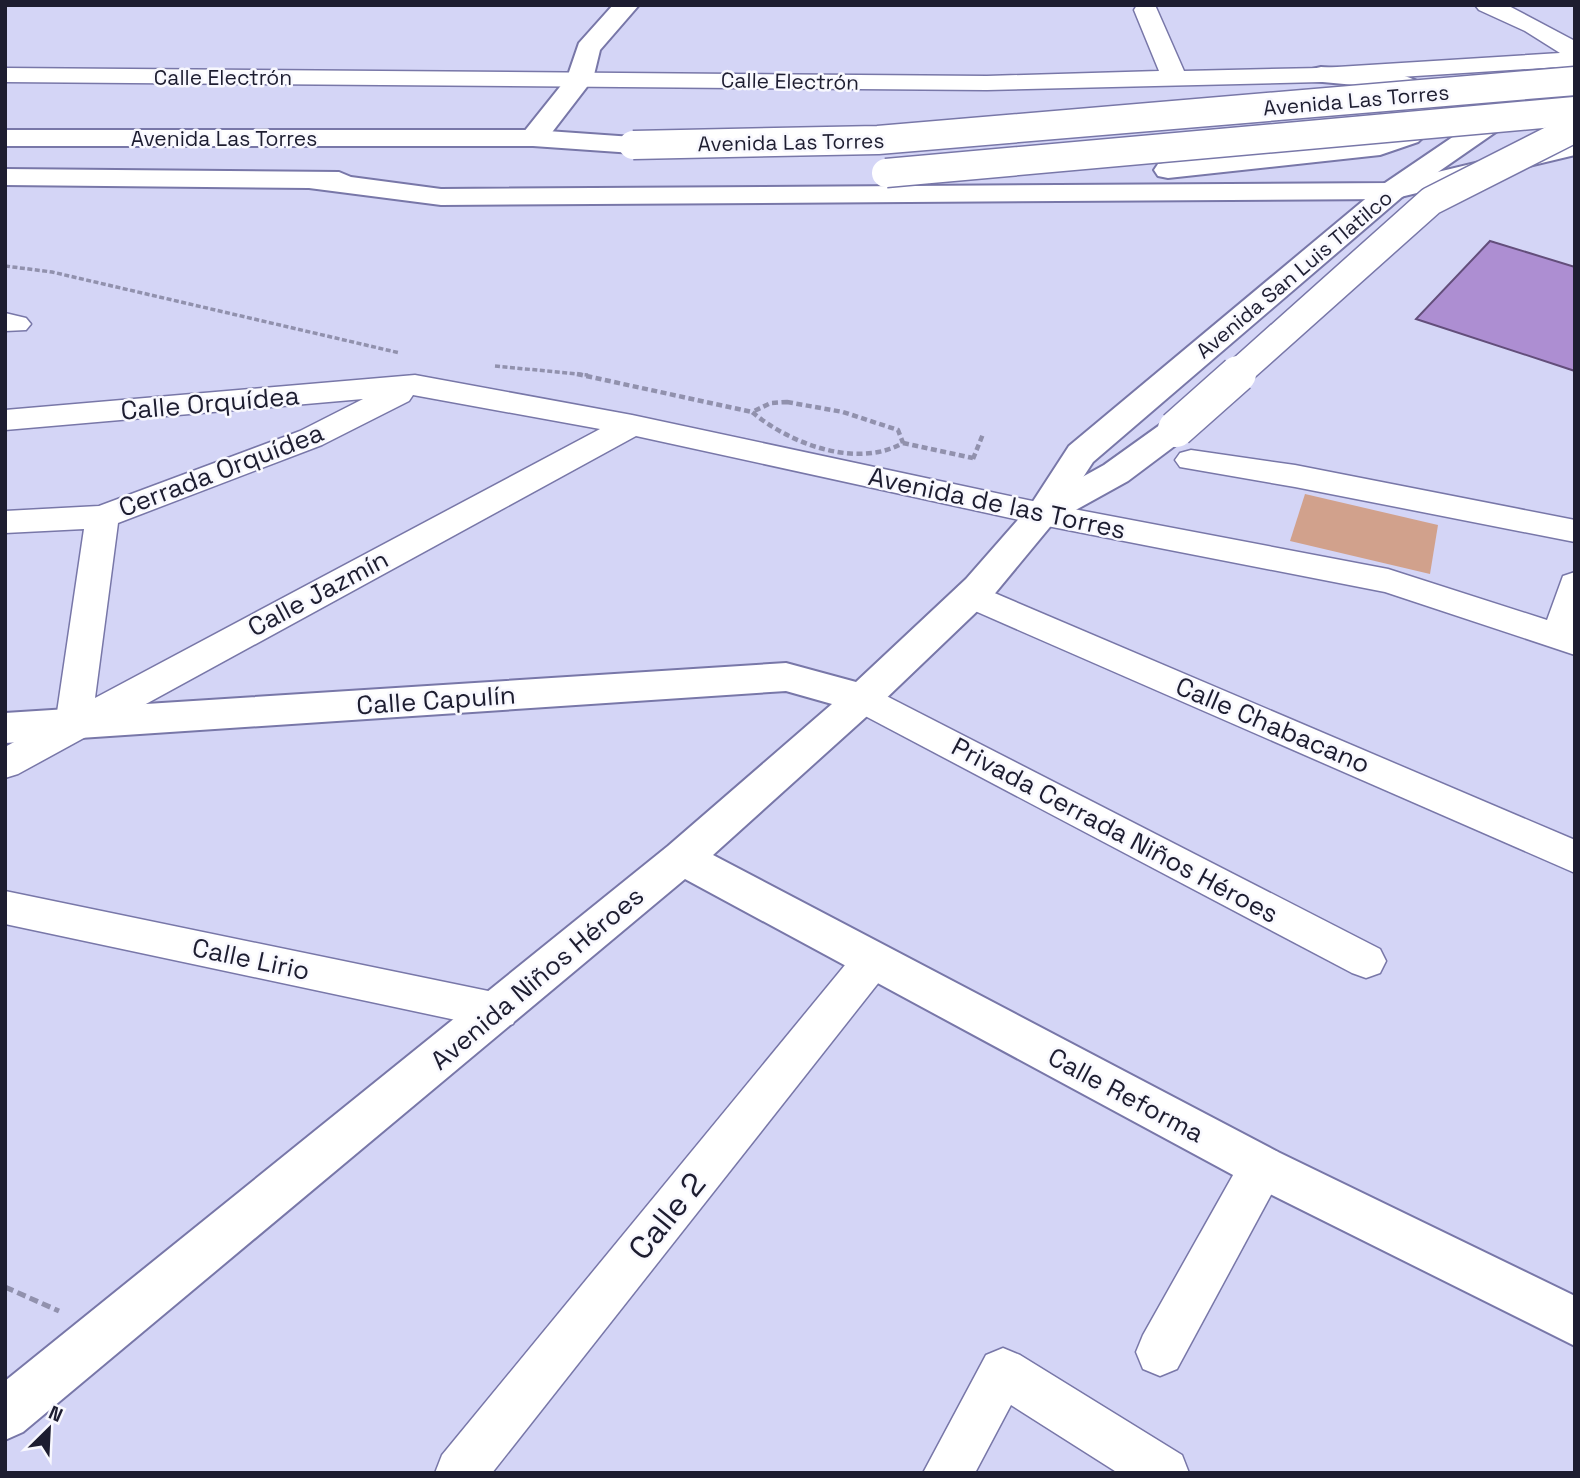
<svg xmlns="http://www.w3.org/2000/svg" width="1580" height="1478" font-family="'Space Grotesk',sans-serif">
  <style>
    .green { fill: #d1a18c }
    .building { fill: #ad8ed2; stroke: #634e7b; stroke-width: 2 }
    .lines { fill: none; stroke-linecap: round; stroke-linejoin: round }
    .street-casing { stroke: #7877a8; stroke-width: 3 }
    .secondary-casing { stroke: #7877a8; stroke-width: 4 }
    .highway-casing { stroke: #7877a8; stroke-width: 4 }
    .path-far2 { stroke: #9191ad; stroke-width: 3.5; stroke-dasharray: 5 2.5; stroke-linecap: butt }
    .path-far1 { stroke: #9191ad; stroke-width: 4.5; stroke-dasharray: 6 3.5; stroke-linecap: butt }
    .path { stroke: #9191ad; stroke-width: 5; stroke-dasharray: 9 4.5; stroke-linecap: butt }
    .street { fill: #fff; fill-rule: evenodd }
    .secondary { fill: #fff; fill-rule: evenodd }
    .highway { fill: #fff; fill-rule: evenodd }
    .highway-bridge-far1-casing { stroke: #7877a8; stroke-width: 31; stroke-linecap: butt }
    .highway-bridge-casing { stroke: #7877a8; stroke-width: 39; stroke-linecap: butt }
    .highway-bridge-far1 { stroke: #fff; stroke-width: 28 }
    .highway-bridge { stroke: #fff; stroke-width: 36 }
    .labels { text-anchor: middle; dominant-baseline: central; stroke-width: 5; stroke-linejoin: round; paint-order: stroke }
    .far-street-label { font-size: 21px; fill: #1d1d30; stroke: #f8f8fe }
    .street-label { font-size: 26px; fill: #1d1d30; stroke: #f8f8fe }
    .near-street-label { font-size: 32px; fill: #1d1d30; stroke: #f8f8fe }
  </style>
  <rect width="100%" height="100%" fill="#d4d5f6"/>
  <!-- green -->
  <path class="green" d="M1305 494 1438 525 1430 574 1290 541Z"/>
  <!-- building -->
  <path class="building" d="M1490 241 1575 267V371L1416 319Z"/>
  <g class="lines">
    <defs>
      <g id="street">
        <path d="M1137 5H1155L1184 71 1321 68 1560 53 1525 31 1479 10 1475 5H1507L1575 41V66L1321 82 987 90 5 82V68L987 76 1159 71 1134 10Z"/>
        <path d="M5 313 26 318 31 324 26 330 5 331Z"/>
        <path d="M415 375 632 415 1042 503 1388 569 1547 620 1563 576 1575 572V655L1385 592 1042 525 636 436 18 774 5 778V747L56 719 84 529 5 533V511L99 506 300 431 363 399 5 430V410ZM413 395 600 429 95 698 118 523 322 445 409 401Z"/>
        <path d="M1191 450 1295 465 1575 520V542L1295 487 1180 467 1175 460 1180 453Z"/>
        <path d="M971 583 1575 840V873L959 604 954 595 959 586Z"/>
        <path d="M863 684 1380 949 1386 961 1380 973 1366 978 1352 973 850 708 845 698 850 688Z"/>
        <path d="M5 891 498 993 513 998 519 1011 513 1024 498 1029 5 924Z"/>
        <path d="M873 943 887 948 893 960 887 972 492 1473H435L442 1455 859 948Z"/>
        <path d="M1262 1146 1278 1152 1284 1167 1278 1182 1177 1369 1160 1376 1143 1369 1136 1352 1143 1335 1246 1152Z"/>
        <path d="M1003 1348 1020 1355 1182 1455 1189 1473H1118L1011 1405 975 1473H923L986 1355Z"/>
      </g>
      <g id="secondary">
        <path d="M613 5H639L600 50 593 79 543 144H523L519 138 567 78 579 43Z"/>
        <path d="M1575 57V77L1402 197 1093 462 1054 522 992 597 876 708 713 855 1278 1152 1575 1296V1346L1246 1182 685 879 23 1432 5 1440V1381L668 846 832 704 786 691 5 743V713L786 663 856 682 966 579 1030 506 1069 446 1382 185 1566 60Z"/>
      </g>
      <g id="highway">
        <path d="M1321 67C1359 70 1416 65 1441 101V120L1418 142 1380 155 1168 178 1158 176 1154 170 1158 164 1168 162 1375 139 1398 130 1415 117V103L1387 88 1312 81 1308 75 1312 69Z"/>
        <path d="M5 130H533L633 137 643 139 647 145 643 151 633 153 533 146H5Z"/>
        <path d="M1575 139V155L1392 199 441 205 309 188 5 185V169L339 172 351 177 441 189 1392 183Z"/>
        <path d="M1176 418 1188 422 1192 429 1188 436 1128 481 1054 522 1042 526 1030 522 1025 514 1030 506 1104 465 1164 422Z"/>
      </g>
    </defs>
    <!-- street casing -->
    <use href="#street" class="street-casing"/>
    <!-- secondary casing -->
    <use href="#secondary" class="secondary-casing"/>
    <!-- highway casing -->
    <use href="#highway" class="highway-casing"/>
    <!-- path-far2 -->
    <g class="path-far2">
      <path d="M5 266 52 272 400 353"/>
      <path d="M495 366 588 375"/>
    </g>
    <!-- path-far1 -->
    <g class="path-far1">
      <path d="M577 374 752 412"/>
      <path d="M787 402 843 412 898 430 903 443C857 469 790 444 752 412L771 403Z"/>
      <path d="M903 443 973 458"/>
      <path d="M973 459 983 434"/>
    </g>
    <!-- path -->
    <path class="path" d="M5 1287 59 1311"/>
    <!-- street -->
    <use href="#street" class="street"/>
    <!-- secondary -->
    <use href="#secondary" class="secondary"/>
    <!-- highway -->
    <use href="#highway" class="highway"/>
    <defs>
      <g id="highway-bridge-far1">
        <path d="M633 145 878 140 1575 81"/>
        <path d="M886 173 1575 111"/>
        <path d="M1236 375 1431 201 1575 128"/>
      </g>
      <path id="highway-bridge" d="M1176 429 1238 374"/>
    </defs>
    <!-- highway-bridge-far1 casing -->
    <use href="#highway-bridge-far1" class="highway-bridge-far1-casing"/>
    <!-- highway-bridge casing -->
    <use href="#highway-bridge" class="highway-bridge-casing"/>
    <!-- highway-bridge-far1 -->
    <use href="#highway-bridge-far1" class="highway-bridge-far1"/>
    <!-- highway-bridge -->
    <use href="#highway-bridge" class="highway-bridge"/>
  </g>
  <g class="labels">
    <!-- far-street labels -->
    <g class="far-street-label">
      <text x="223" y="77">Calle Electrón</text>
      <text transform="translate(790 81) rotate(1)">Calle Electrón</text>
      <text transform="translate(1356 100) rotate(-5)">Avenida Las Torres</text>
      <text x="224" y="138">Avenida Las Torres</text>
      <text transform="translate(791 142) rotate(-1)">Avenida Las Torres</text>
      <text transform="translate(1294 274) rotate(-40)">Avenida San Luis Tlatilco</text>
    </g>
    <!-- street labels -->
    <g class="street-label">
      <text transform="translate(210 403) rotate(-5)">Calle Orquídea</text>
      <text transform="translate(221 470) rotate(-21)">Cerrada Orquídea</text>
      <text transform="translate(997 503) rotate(12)">Avenida de las Torres</text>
      <text transform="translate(318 593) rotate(-28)">Calle Jazmín</text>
      <text transform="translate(436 700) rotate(-4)">Calle Capulín</text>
      <text transform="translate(1273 725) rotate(23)">Calle Chabacano</text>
      <text transform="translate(1115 830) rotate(28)">Privada Cerrada Niños Héroes</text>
      <text transform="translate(251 959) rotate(12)">Calle Lirio</text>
      <text transform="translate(537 978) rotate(-40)">Avenida Niños Héroes</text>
      <text transform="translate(1126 1095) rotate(28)">Calle Reforma</text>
    </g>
    <!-- near-street labels -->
    <g class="near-street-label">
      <text transform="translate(667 1216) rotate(-51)">Calle 2</text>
    </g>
  </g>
  <!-- border -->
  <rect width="1580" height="1478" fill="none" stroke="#1d1d30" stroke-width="14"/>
  <!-- north arrow -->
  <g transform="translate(49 1429) rotate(24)" stroke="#f8f8fe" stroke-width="5" paint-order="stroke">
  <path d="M0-5L12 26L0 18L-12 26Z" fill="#1d1d30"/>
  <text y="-10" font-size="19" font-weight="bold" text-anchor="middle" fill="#1d1d30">N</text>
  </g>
</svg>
